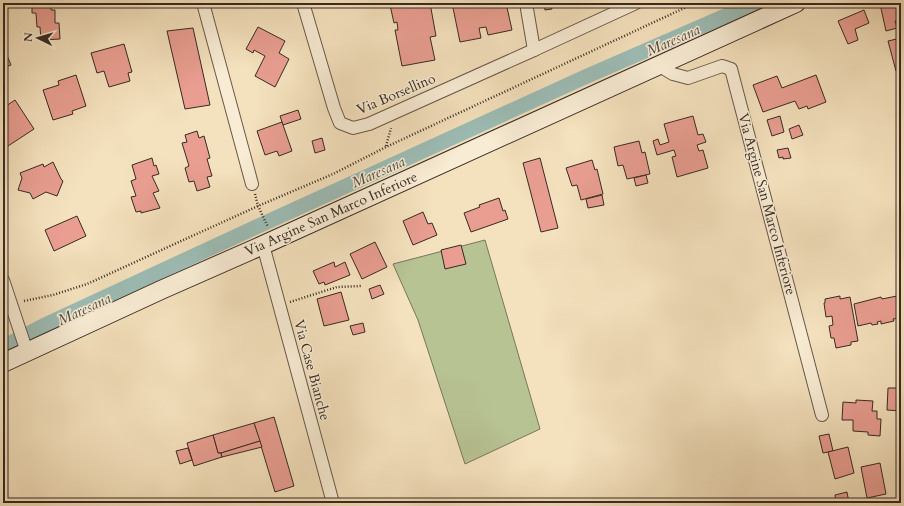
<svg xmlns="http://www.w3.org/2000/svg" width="904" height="506" font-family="Cardo,serif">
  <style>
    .green { fill: #b8c394; stroke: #78765c }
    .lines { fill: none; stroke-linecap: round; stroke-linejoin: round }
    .canal { stroke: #9cbcb5; stroke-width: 15 }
    .building { fill: #e99e91; stroke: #382a23 }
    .street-casing { stroke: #67584a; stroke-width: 14 }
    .secondary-casing { stroke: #382a23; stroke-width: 20 }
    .path { stroke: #382a23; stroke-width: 2.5; stroke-dasharray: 1 2; stroke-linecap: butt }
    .street { stroke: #f8ecd4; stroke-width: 12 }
    .secondary { stroke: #f8ecd4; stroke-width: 18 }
    .labels { text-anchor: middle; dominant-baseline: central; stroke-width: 3; stroke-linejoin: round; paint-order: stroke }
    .street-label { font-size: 14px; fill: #382a23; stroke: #f8ecd4 }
    .water-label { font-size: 15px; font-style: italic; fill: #514e48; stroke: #f8ecd4 }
  </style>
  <rect width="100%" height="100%" fill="#f4e1bd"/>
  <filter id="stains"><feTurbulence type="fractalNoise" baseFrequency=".005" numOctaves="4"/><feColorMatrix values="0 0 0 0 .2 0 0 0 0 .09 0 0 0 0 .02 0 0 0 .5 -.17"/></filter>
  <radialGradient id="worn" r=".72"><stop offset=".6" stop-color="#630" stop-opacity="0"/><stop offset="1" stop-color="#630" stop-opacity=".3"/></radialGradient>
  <!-- green -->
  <path class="green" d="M485 240 540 429 465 464 418 320 393 264Z"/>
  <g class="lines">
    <!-- canal -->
    <path class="canal" d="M3 347 47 324 254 228 585 77 755 3"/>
  </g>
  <!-- building -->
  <g class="building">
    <path d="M32 3H51V10H55V23H59L60 39 41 40 40 27H37L36 13H32Z"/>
    <path d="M400 3H430L436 36 430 37 435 60 402 66 395 30H398L397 22 394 23 390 5Z"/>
    <path d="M452 3H471V5L483 3H506L512 30 488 35 486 27 479 28 481 38 460 42Z"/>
    <path d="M544 3H551L552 9 545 10Z"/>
    <path d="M886 3H893V5L901 3V20L895 21 897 28 886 31 880 4Z"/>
    <path d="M864 10 869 23 855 29 858 40 848 44 838 21Z"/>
    <path d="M258 27 285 41 279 53 289 59 275 87 255 76 265 56 254 50 253 53 246 49Z"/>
    <path d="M193 28 210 105 185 109 167 31Z"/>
    <path d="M901 38V72V70L896 71 888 41Z"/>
    <path d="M124 44 132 72 128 73 130 81 109 87 104 71 97 73 91 53Z"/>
    <path d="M6 53 11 65 3 68V55Z"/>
    <path d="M76 75 86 106 72 111 73 114 53 120 43 90 59 85 58 81Z"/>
    <path d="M816 75 826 102 808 109 807 106 799 109 795 101 763 112 753 85 777 76 782 88Z"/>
    <path d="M15 100 34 129 8 146 3 139V108Z"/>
    <path d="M298 110 301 119 283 125 280 116Z"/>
    <path d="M693 116 698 135 703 134 706 142 697 145 699 151 703 150 708 168 677 177 672 157 676 156 674 150 657 155 653 141 658 139 660 145 669 142 664 124Z"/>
    <path d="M780 116 784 132 772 136 767 120Z"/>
    <path d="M282 122 292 151 279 156 277 151 265 155 257 131Z"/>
    <path d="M799 125 803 135 792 139 789 129Z"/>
    <path d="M197 131 199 138 204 136 210 158 207 159 212 176 207 177 210 187 197 191 194 181 189 182 185 168 189 166 182 143 187 142 185 135Z"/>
    <path d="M322 138 325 150 315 153 312 141Z"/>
    <path d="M639 141 642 153 645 152 650 174 627 179 623 165 618 166 614 147Z"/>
    <path d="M788 148 791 158 783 159V157L779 158 777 150Z"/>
    <path d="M152 158 154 166 156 165 159 174 152 176 159 191 153 193 160 208 141 213V211L136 212 131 197 136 196 131 181 136 179 132 165Z"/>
    <path d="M540 158 558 228 541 232 523 163Z"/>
    <path d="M592 160 595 170 597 169 603 194 581 200 577 185 572 186 566 168Z"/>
    <path d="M53 162 61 179 63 181 57 196 46 192 33 199 30 193 18 190 22 178 20 173 43 164 44 167Z"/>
    <path d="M646 175 648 183 636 186 634 178Z"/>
    <path d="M602 195 604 205 588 208 586 199Z"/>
    <path d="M499 198 503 211 505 210 508 219 471 232 464 213 480 207 479 205Z"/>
    <path d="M423 212 428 224 432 223 437 235 413 245 403 221Z"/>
    <path d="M77 216 86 236 54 251 45 230Z"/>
    <path d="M375 242 387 267 362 279 350 254Z"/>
    <path d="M461 245 466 264 445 269 441 250Z"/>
    <path d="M334 262 335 267 345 262 350 275 325 285 324 282 319 284 313 271Z"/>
    <path d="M380 285 384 294 372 299 369 289Z"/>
    <path d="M341 292 349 320 324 326 317 299Z"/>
    <path d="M840 296V299L850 297 858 341 851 342V345L836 348 834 338H831L829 326 833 325 832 316 826 317 824 303H825V299Z"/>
    <path d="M897 296 901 318 893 319 894 321 881 324V321L877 322 878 324 872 325 871 323 858 326 854 304 881 297 882 299Z"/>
    <path d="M363 323 365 332 353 335 350 326Z"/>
    <path d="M888 388H901V411L887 410Z"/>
    <path d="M856 400 873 401 872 411H877V419H881L880 436 868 435V432L853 431V420H842L843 402 856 403Z"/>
    <path d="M274 417 294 486 275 492 254 423Z"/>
    <path d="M254 423 260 441 221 453H218L213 435Z"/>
    <path d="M829 434 833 451 823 453 819 436Z"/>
    <path d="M213 435 218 453H221L222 457 194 466 187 443Z"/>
    <path d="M260 441 262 447 222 457 221 453Z"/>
    <path d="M848 447 854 473 835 479 828 452Z"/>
    <path d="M188 448 192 460 180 464 176 451Z"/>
    <path d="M880 463 886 494 867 498 861 467Z"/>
    <path d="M847 492 849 503H836L835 495Z"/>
  </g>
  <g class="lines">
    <defs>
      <g id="street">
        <path d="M203 3 252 184"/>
        <path d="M303 3 334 108 340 123 353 128 369 124 534 50"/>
        <path d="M526 3 534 50 636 3"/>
        <path d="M658 65 673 74 688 78 722 66 731 69 822 415"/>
        <path d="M263 245 333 503"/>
        <path d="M3 280 27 352"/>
      </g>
      <path id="secondary" d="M3 363 161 290 263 245 796 3"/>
    </defs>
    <!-- street casing -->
    <use href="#street" class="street-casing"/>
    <!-- secondary casing -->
    <use href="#secondary" class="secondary-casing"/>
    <!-- path -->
    <g class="path">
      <path d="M386 146 391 128"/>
      <path d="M255 194 258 206 268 227"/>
      <path d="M24 301 53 295 87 284 258 206 333 174 386 147 695 3"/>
      <path d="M290 302 337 287 361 286"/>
    </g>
    <!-- street -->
    <use href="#street" class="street"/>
    <!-- secondary -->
    <use href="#secondary" class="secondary"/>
  </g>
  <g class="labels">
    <!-- street labels -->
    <g class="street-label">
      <text transform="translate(396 94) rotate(-23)">Via Borsellino</text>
      <text transform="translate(767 204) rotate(75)">Via Argine San Marco Inferiore</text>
      <text transform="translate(331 214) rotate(-24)">Via Argine San Marco Inferiore</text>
      <text transform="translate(312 370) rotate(75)">Via Case Bianche</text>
    </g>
    <!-- water labels -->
    <g class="water-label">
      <text transform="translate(673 40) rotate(-24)">Maresana</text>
      <text transform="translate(378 172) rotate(-24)">Maresana</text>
      <text transform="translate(84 309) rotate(-25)">Maresana</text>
    </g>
  </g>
  <!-- margin -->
  <rect width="904" height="506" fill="none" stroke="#f4e1bd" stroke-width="16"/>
  <rect x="4" y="4" width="896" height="498" fill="none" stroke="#382a23" stroke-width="2"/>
  <rect x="8" y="8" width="888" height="490" fill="none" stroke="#382a23"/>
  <!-- north arrow -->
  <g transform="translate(38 38) rotate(275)" stroke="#f8ecd4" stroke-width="3" paint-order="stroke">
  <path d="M0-3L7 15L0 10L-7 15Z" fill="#382a23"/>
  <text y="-6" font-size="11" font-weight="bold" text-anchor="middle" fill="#382a23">N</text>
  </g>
  <rect width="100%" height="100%" filter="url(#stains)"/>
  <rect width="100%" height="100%" fill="url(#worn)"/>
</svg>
